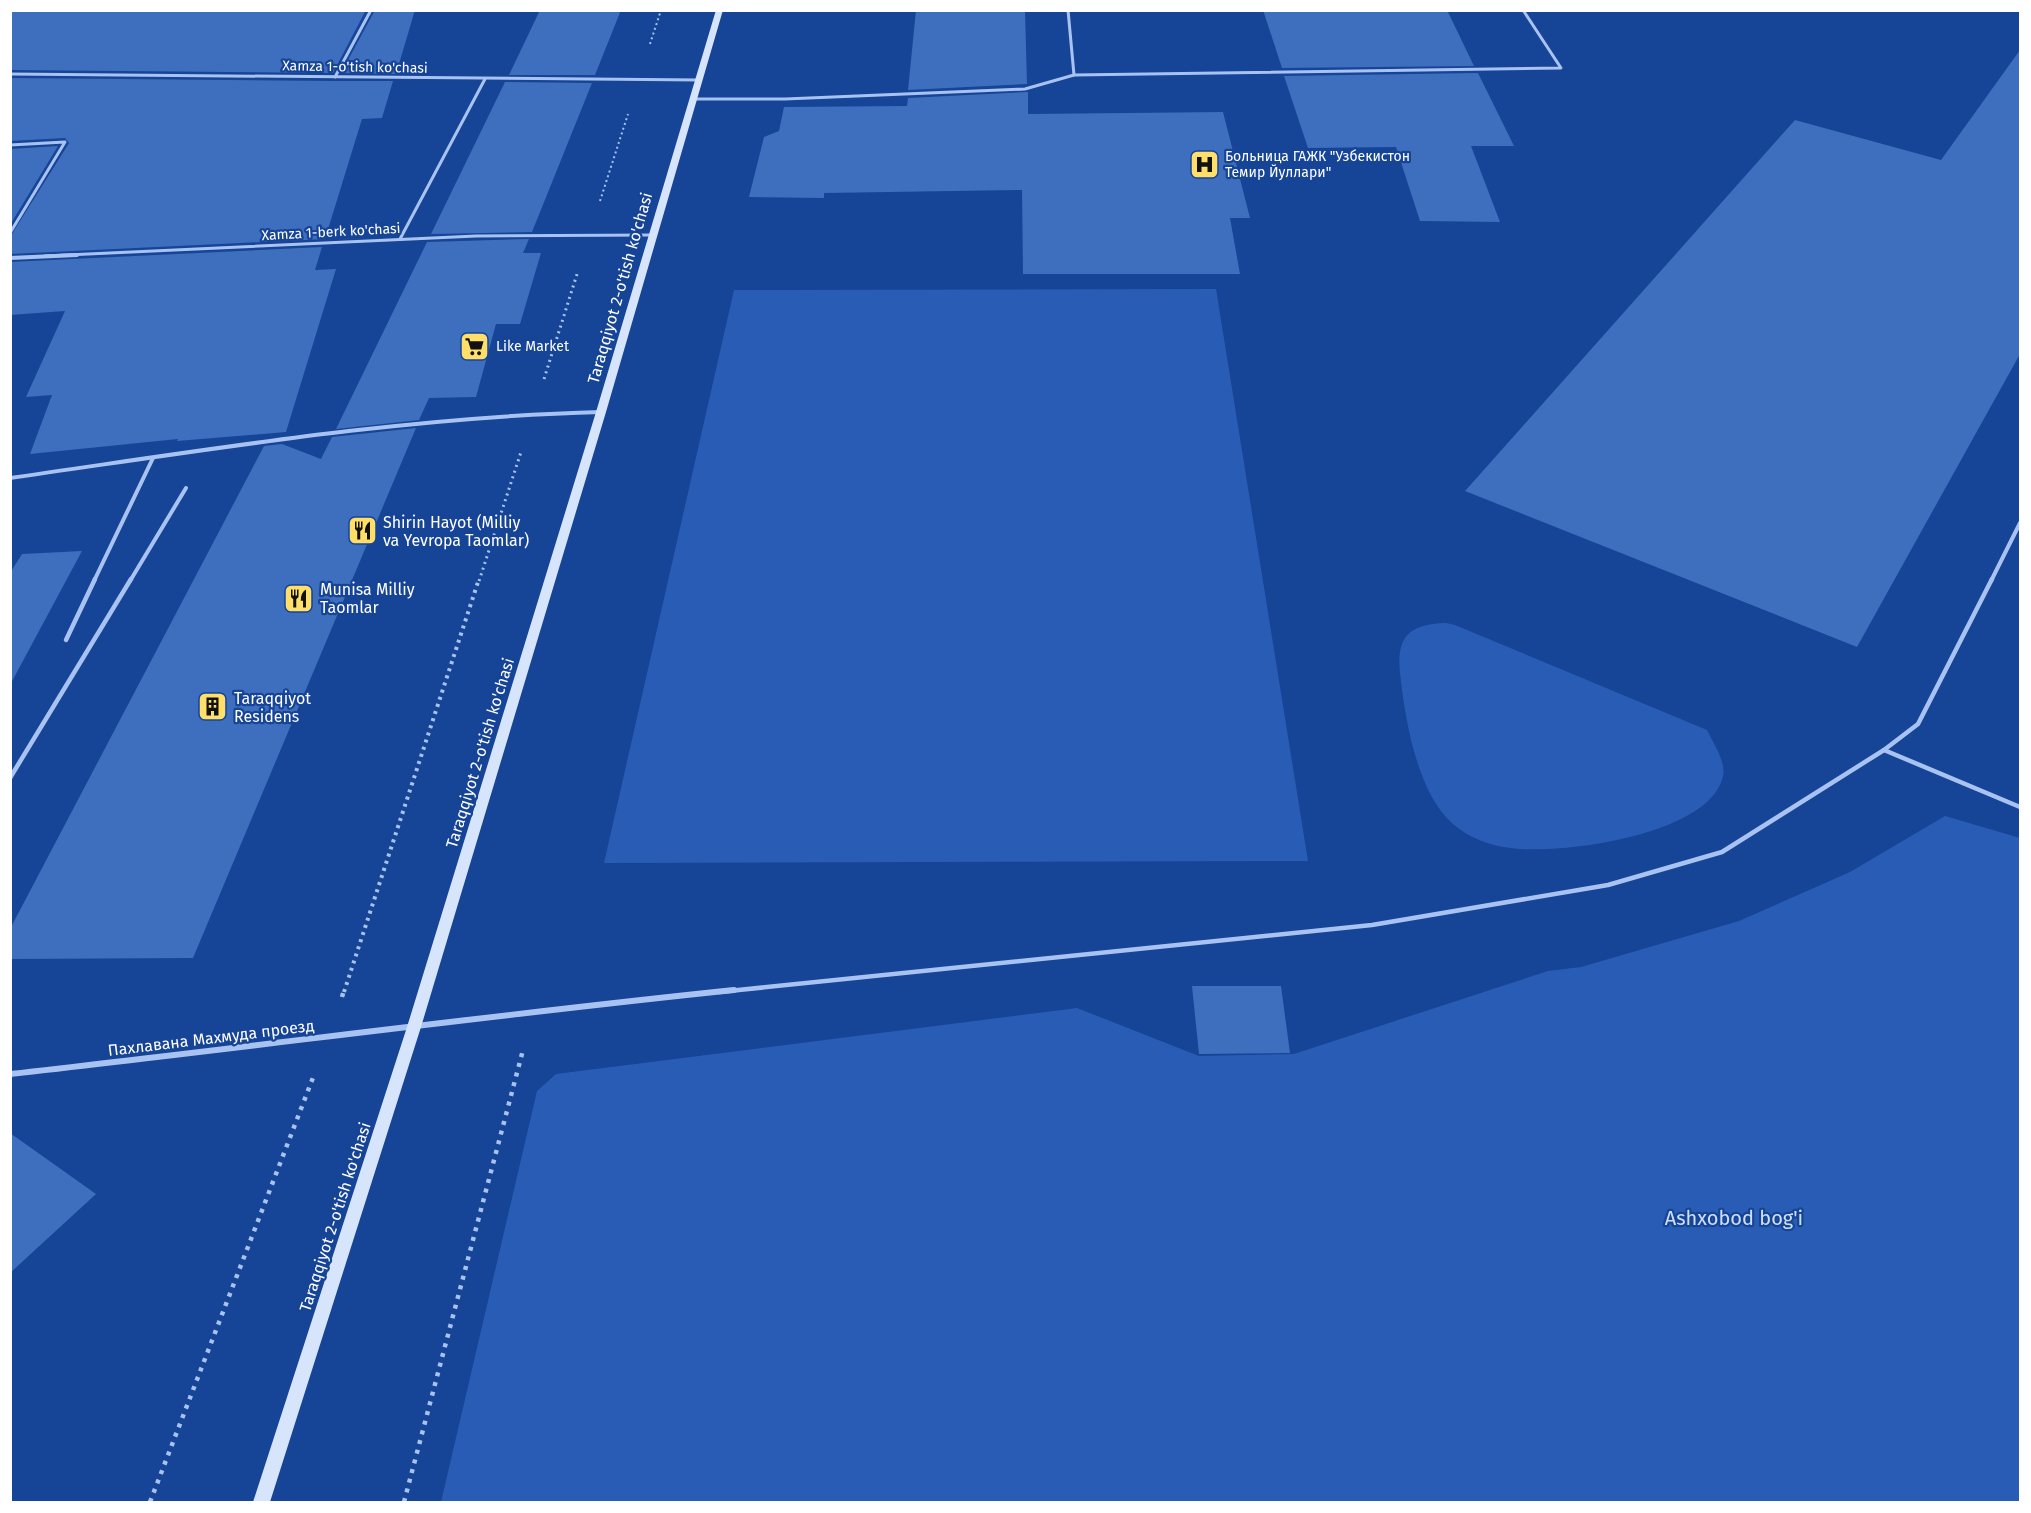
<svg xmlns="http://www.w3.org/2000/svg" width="2031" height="1513" font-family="'Fira Sans',sans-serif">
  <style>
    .green { fill: #295db5 }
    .building { fill: #3e6ebe }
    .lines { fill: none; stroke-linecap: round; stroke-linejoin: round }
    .path-far3 { stroke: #a8c3f1; stroke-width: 2; stroke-dasharray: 2 3; stroke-linecap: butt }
    .path-far2 { stroke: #a8c3f1; stroke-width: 3; stroke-dasharray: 2 4; stroke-linecap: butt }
    .path-far1 { stroke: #a8c3f1; stroke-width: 4; stroke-dasharray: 3 4.5; stroke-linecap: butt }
    .path { stroke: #a8c3f1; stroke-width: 4.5; stroke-dasharray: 4 6; stroke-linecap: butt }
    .lane-far3 { stroke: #a8c3f1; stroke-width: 3 }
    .lane-far2 { stroke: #a8c3f1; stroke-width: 4 }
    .lane-far1 { stroke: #a8c3f1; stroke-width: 4.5 }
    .lane { stroke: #a8c3f1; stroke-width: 6 }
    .secondary { fill: #d6e4fc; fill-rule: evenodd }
    .labels { text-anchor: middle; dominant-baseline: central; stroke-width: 4.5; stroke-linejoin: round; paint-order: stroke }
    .far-street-label { font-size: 14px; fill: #fff; stroke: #164496 }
    .far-poi-label { font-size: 14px; fill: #fff; stroke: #164496; text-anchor: start }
    .street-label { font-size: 16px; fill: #fff; stroke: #164496 }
    .poi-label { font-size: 16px; fill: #fff; stroke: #164496; text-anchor: start }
    .near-park-label { font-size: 20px; fill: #cfe0fc; stroke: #164496 }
  </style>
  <rect width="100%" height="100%" fill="#164496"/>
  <!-- green -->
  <g class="green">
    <path d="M1216 289 1308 861 604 863 734 290Z"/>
    <path d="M1446 623 1455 625 1707 730C1713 743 1726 761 1723 776 1711 835 1560 855 1511 848 1491 846 1469 838 1453 824 1417 793 1405 719 1400 673 1396 636 1410 624 1446 623Z"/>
    <path d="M1945 816 2020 838V1502H441L537 1091 556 1074 1077 1008 1199 1056 1294 1054 1548 971 1581 967 1739 921 1850 872Z"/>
  </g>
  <!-- building -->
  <g class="building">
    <path d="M10 10H366L333 73 10 70Z"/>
    <path d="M375 10H415L396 74 341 73Z"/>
    <path d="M540 10H621L595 75H509Z"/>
    <path d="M916 10H1025L1027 84 908 90Z"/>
    <path d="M1263 10H1447L1474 66 1282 68Z"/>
    <path d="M2020 50V354L1857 647 1465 491 1795 120 1941 160Z"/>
    <path d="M1478 73 1514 146H1471L1500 222 1420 221 1396 147 1308 148 1284 76Z"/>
    <path d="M10 78 335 81H393L382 118 362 119 325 239 10 254V237L69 143 65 138 10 141Z"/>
    <path d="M505 82 592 83 532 232 431 234Z"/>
    <path d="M1028 92V114L1223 112 1250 218H1230L1240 274H1023L1022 190 824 193V198L749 197 764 137 779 131 784 107 907 106 908 98Z"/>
    <path d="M58 146 10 225V149Z"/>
    <path d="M529 239 523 253H541L520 324H496L476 397 429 398 419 420 336 429 427 242Z"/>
    <path d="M322 247 315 270 336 269 286 432 177 441 178 439 30 454 52 395 26 397 65 311 10 315V262Z"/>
    <path d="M416 428 193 958 10 959V929L264 446 282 444 321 459 332 437Z"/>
    <path d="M82 551 10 685V573L22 554Z"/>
    <path d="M1192 986H1281L1290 1053 1199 1054Z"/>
    <path d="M10 1133 96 1194 10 1273Z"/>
  </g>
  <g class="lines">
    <!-- path-far3 -->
    <g class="path-far3">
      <path d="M650 44 661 10"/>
      <path d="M600 201 628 114"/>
    </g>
    <!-- path-far2 -->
    <g class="path-far2">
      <path d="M544 379 578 271"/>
      <path d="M479 581 521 452"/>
    </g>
    <!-- path-far1 -->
    <path class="path-far1" d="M344 992 479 579"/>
    <!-- path -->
    <g class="path">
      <path d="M342 997 344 990"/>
      <path d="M150 1502 314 1075"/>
      <path d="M404 1502 523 1050"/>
    </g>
    <!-- lane-far3 -->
    <g class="lane-far3">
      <path d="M1068 10 1074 75"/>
      <path d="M10 74 699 80"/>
      <path d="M335 77 371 10"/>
      <path d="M693 99H785L1025 89 1074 75 1561 68 1523 10"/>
      <path d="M10 145 65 142 10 233"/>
      <path d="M400 239 485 79"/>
      <path d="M45 256 476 236 652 235"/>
    </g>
    <!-- lane-far2 -->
    <g class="lane-far2">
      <path d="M10 258 77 255"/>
      <path d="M10 478C207 450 402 417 601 412"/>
      <path d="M94 581 153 458"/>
      <path d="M130 581 186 488"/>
      <path d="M1991 581 2020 523"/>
    </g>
    <!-- lane-far1 -->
    <g class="lane-far1">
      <path d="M66 640 95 579"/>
      <path d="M1884 750 2020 807"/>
      <path d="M10 778 131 579"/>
      <path d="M719 992 1372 925 1608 885 1722 852 1884 750 1918 724 1992 579"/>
    </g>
    <!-- lane -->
    <path class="lane" d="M10 1074C251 1047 492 1015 734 990"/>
    <!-- secondary -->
    <path class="secondary" d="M716 10H723L606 412 421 1027 270 1502H253L407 1027 596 412Z"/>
  </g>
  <!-- icons -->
  <defs>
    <symbol id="hospital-square" viewBox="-11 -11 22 22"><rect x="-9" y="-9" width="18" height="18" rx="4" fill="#ffdf68" stroke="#164496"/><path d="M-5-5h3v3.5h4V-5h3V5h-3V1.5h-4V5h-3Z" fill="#111"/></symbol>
    <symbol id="supermarket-square" viewBox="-11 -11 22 22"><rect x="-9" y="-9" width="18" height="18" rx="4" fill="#ffdf68" stroke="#164496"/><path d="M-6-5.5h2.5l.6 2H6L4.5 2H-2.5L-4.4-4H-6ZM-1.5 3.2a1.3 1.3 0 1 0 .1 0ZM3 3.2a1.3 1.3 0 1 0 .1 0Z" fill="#111"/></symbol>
    <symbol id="restaurant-square" viewBox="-11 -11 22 22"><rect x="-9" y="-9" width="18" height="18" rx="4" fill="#ffdf68" stroke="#164496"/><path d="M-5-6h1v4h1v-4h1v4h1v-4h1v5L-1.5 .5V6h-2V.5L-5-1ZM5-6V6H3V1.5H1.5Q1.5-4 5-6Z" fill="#111"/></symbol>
    <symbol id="building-square" viewBox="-11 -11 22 22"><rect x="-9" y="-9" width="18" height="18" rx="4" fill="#ffdf68" stroke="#164496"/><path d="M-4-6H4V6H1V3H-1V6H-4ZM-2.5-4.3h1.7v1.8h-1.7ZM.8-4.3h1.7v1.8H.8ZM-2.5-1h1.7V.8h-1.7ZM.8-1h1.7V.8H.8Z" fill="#111"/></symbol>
  </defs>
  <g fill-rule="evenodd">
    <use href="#hospital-square" x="1188" y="148" width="33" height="33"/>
    <use href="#supermarket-square" x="458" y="330" width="33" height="33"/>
    <use href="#restaurant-square" x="346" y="514" width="33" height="33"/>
    <use href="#restaurant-square" x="282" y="582" width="33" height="33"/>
    <use href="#building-square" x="196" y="690" width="33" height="33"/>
  </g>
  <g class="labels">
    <!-- far-street labels -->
    <g class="far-street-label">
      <text transform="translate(355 67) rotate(1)">Xamza 1-o'tish ko'chasi</text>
      <text transform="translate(331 232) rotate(-3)">Xamza 1-berk ko'chasi</text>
    </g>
    <!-- far-poi labels -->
    <g class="far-poi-label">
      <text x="1225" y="156">Больница ГАЖК "Узбекистон<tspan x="1225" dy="16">Темир Йуллари"</tspan></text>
      <text x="496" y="346">Like Market</text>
    </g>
    <!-- street labels -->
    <g class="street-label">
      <text transform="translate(620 288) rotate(-74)">Taraqqiyot 2-o'tish ko'chasi</text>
      <text transform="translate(480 753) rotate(-73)">Taraqqiyot 2-o'tish ko'chasi</text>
      <text transform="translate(211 1038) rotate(-7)">Пахлавана Махмуда проезд</text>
      <text transform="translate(335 1217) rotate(-72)">Taraqqiyot 2-o'tish ko'chasi</text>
    </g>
    <!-- poi labels -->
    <g class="poi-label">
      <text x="383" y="522">Shirin Hayot (Milliy<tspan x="383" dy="18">va Yevropa Taomlar)</tspan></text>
      <text x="320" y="589">Munisa Milliy<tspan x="320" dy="18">Taomlar</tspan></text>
      <text x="234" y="698">Taraqqiyot<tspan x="234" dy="18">Residens</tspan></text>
    </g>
    <!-- near-park labels -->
    <g class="near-park-label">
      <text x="1734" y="1218">Ashxobod bog'i</text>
    </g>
  </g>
  <!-- border -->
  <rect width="2031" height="1513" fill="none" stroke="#ffffff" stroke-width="24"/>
</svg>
